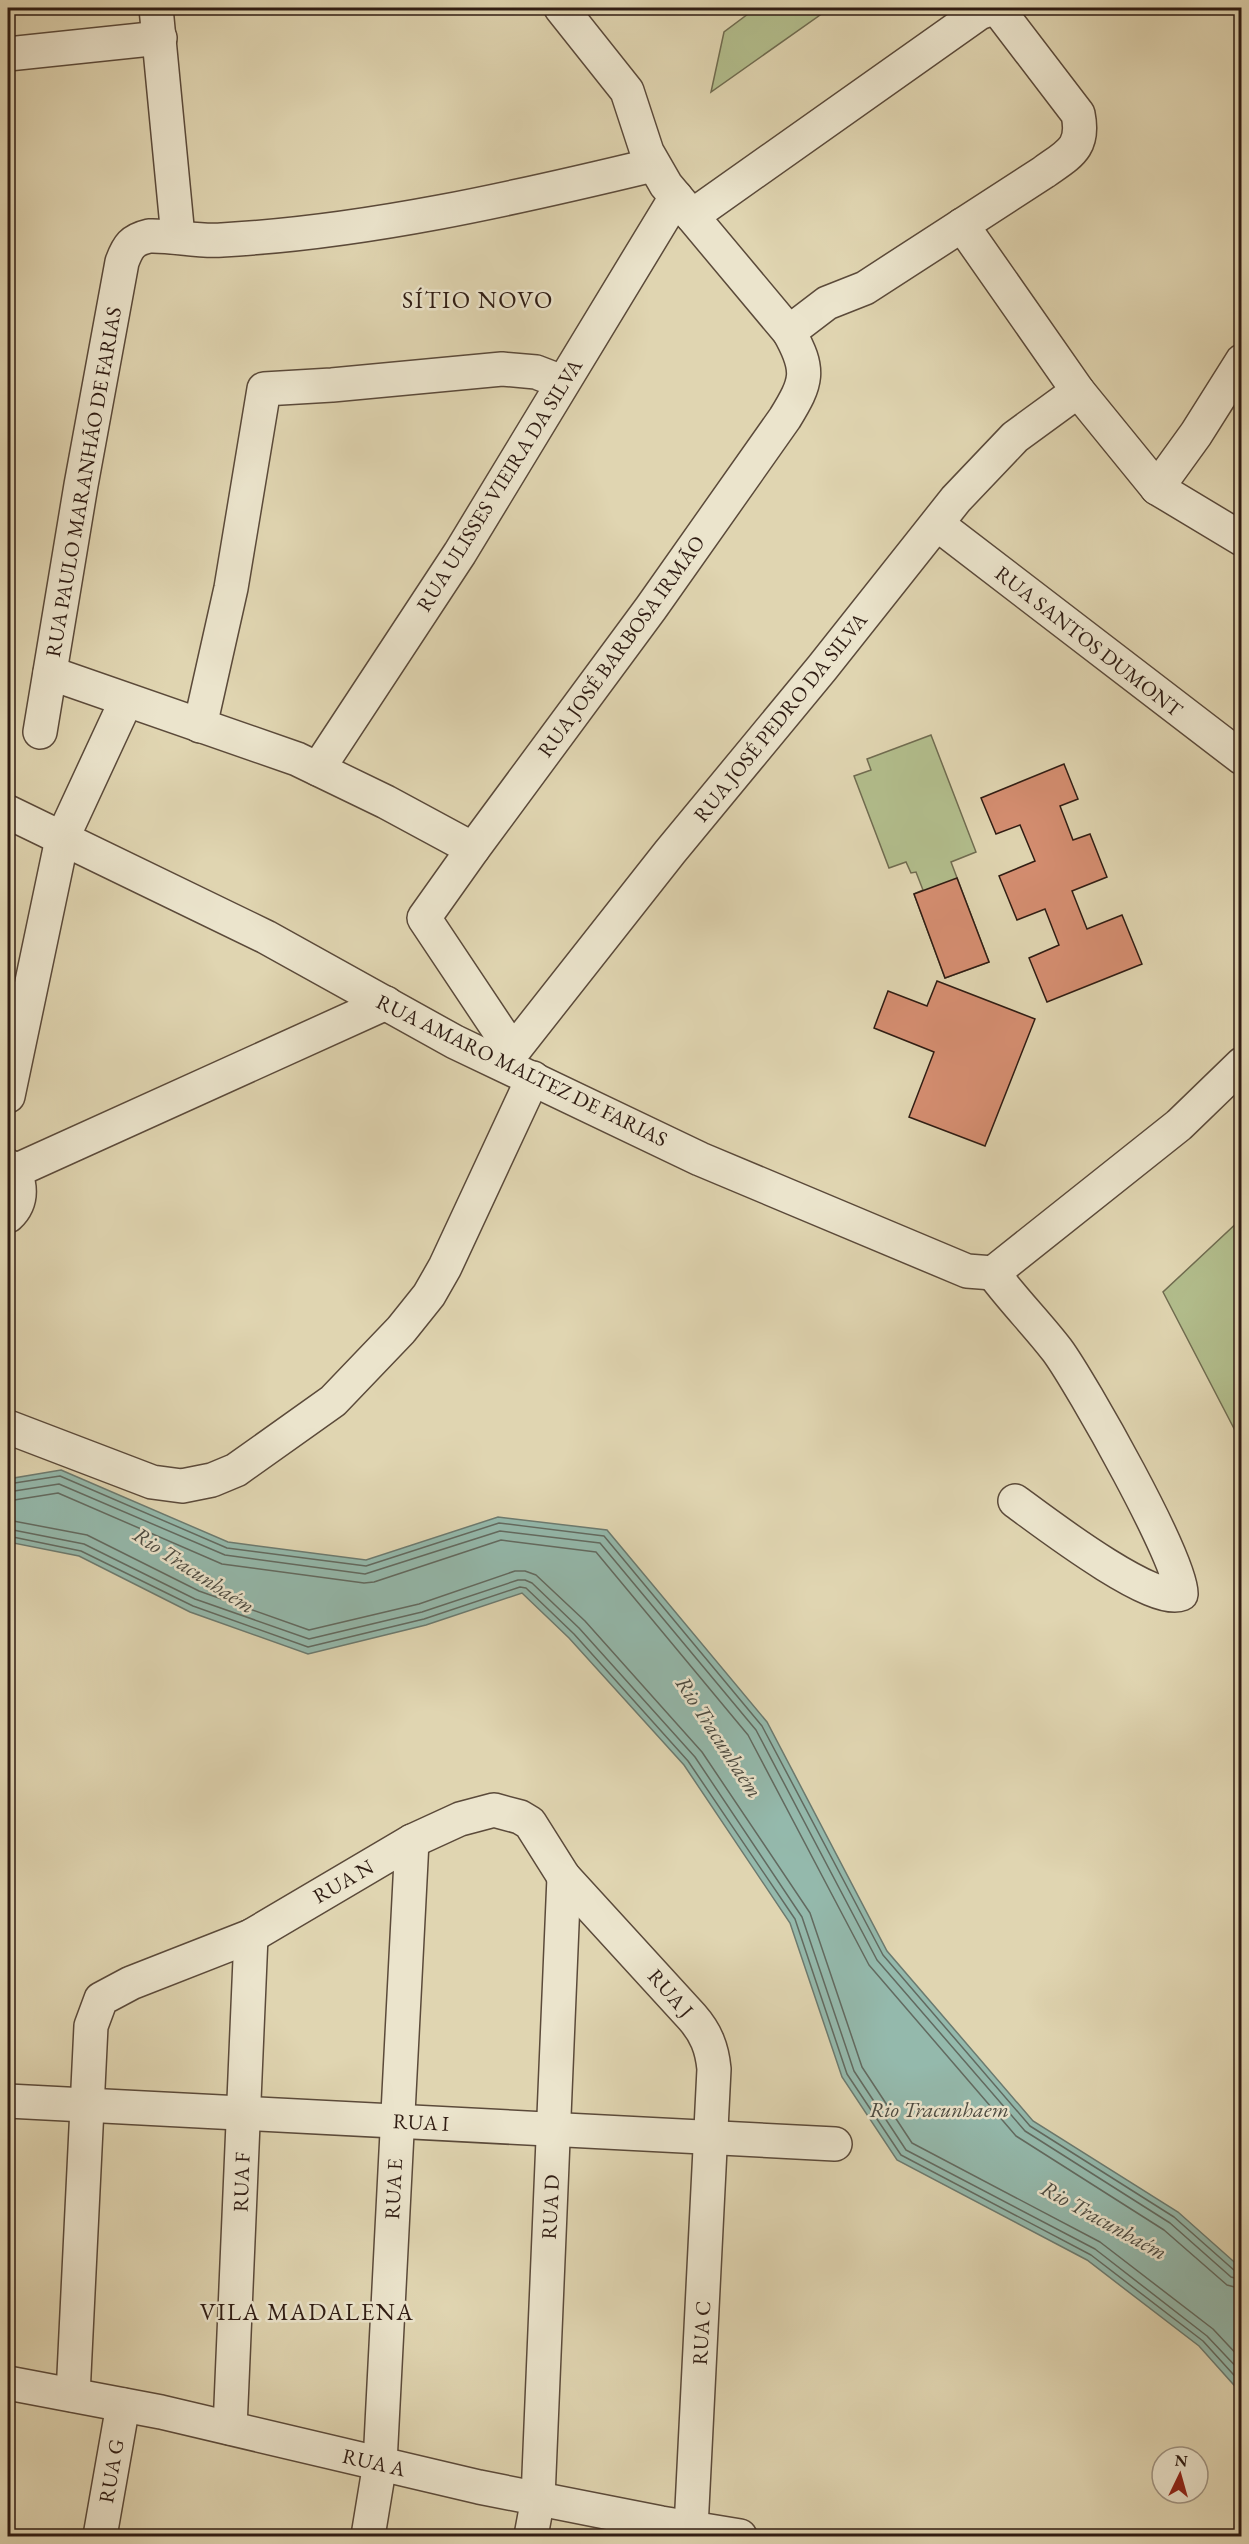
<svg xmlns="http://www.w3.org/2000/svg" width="1249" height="2544" font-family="'EB Garamond',serif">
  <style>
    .green { fill: #b2bd8c; stroke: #706c50; stroke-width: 1.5 }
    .water { fill: #94b9ac; stroke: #6c7a6f; stroke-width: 1.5 }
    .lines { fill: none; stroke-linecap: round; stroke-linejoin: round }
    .shore { stroke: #626a60; stroke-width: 1.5 }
    .building { fill: #d58e71; stroke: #2f1c13; stroke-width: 1.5 }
    .minor-casing { stroke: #5b4a3a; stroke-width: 36 }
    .minor { stroke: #ebe4cc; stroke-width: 33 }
    .labels { text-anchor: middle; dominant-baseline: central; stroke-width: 5; stroke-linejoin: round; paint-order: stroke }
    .street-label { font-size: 21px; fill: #2f1c13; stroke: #ebe4cc }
    .water-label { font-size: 22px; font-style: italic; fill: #4d4b41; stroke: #ebe4cc }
    .quarter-label { font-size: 24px; letter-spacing: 1.5px; fill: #2f1c13; stroke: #ebe4cc }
  </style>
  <rect width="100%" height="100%" fill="#e0d5b1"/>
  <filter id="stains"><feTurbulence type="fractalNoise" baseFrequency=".00333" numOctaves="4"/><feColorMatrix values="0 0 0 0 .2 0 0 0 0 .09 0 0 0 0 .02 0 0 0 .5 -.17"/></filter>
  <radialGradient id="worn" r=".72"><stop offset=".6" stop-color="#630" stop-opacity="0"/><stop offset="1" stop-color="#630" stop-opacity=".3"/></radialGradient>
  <!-- green -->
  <g class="green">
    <path d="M756 8H830L711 92 724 32Z"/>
    <path d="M931 735 976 852 951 862 989 962 945 978 914 894 923 890 916 872 911 873 906 862 889 868 854 776 871 770 867 759Z"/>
    <path d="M1241 1219V1442L1163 1292Z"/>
  </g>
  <!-- water -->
  <path class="water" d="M61 1470 228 1542 366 1560 498 1517 607 1530 767 1722 887 1951 1033 2121 1178 2212 1241 2268V2393L1199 2346 1087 2260 897 2160 842 2077 790 1923 684 1765 569 1638 522 1593 426 1625 308 1654 190 1612 79 1556 8 1542V1479Z"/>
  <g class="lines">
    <!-- shore -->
    <g class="shore">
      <path d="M8 1484 60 1476 227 1548 366 1566 499 1523 604 1536 762 1726 883 1955 1030 2126 1174 2217 1235 2271 1242 2272"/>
      <path d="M8 1492 59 1484 225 1555 365 1574 500 1531 600 1543 756 1730 877 1960 1025 2131 1170 2223 1231 2277 1242 2280"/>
      <path d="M8 1501 58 1493 222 1564 364 1583 374 1582 501 1540 596 1552 748 1735 869 1965 1016 2136 1164 2230 1227 2285 1242 2289"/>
      <path d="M8 1520 87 1535 199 1591 309 1630 419 1604 515 1571H525L536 1575 585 1621 702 1752 810 1913 862 2067 912 2143 1100 2242 1213 2329 1242 2360"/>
      <path d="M8 1529 84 1544 195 1599 309 1639 422 1612 518 1580H525L532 1583 579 1628 695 1757 802 1917 854 2071 906 2150 1095 2249 1207 2336 1242 2373"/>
      <path d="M8 1536 81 1551 193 1606 308 1647 424 1619 520 1587 526 1588 574 1634 688 1761 795 1919 847 2074 901 2155 1091 2255 1203 2341 1242 2384"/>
    </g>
  </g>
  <!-- building -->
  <g class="building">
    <path d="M1064 764 1078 799 1060 806 1073 840 1090 834 1107 877 1072 891 1087 929 1122 915 1142 964 1047 1002 1029 958 1059 945 1045 909 1017 920 999 876 1035 861 1020 825 996 834 981 798Z"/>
    <path d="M957 878 989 962 945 978 914 894Z"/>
    <path d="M937 981 1035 1019 985 1146 909 1117 934 1052 874 1028 888 991 927 1006Z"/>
  </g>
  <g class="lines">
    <defs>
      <g id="minor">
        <path d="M156 8 178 237"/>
        <path d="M8 54 160 38"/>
        <path d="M692 216 979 13 993 8"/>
        <path d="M962 225 1078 391 1157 488 1242 539"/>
        <path d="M789 332 827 303 865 288 1044 172C1069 154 1085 148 1078 114L997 8"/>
        <path d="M1157 488 1196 434 1242 361"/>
        <path d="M937 524 1242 758"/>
        <path d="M50 673 297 759 386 802 473 849"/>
        <path d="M200 726 231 588 264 389 332 385 502 369 536 372 562 382"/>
        <path d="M40 732 81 485 122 262C128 246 132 240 149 236 173 235 197 242 222 240 366 232 512 199 653 165"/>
        <path d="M318 769 460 553 676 197"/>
        <path d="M8 812 266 937 455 1042 700 1159 967 1271 993 1273"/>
        <path d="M512 1050 424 918 473 849 651 608 785 418C807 382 811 371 789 332L666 185 647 152 627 91 561 8"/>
        <path d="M503 1064 670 852 822 668 956 499 1015 437 1078 391"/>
        <path d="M8 1096 62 839 126 701"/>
        <path d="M8 1166C23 1181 23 1202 8 1216"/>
        <path d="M13 1172 386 1003"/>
        <path d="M993 1273C1013 1300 1037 1324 1057 1350 1080 1381 1184 1564 1181 1594 1153 1606 1041 1520 1015 1501"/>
        <path d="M993 1273 1179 1125 1242 1064"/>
        <path d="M8 1427 152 1482 182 1486 212 1480 236 1470 333 1401 401 1330 429 1295 445 1267 533 1078"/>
        <path d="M8 2101 835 2144"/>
        <path d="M8 2383 161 2412 479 2487 661 2523 740 2536"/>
        <path d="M73 2395 91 2026 101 1999 131 1983 251 1936 412 1841 460 1819 494 1810 520 1817 530 1823 564 1877 692 2017C706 2033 712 2048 714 2069L691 2528"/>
        <path d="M230 2428 251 1936"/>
        <path d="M100 2536 123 2405"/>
        <path d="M368 2536 380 2463 412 1841"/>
        <path d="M531 2536 538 2498 564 1877"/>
      </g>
    </defs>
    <!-- minor casing -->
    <use href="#minor" class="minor-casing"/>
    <!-- minor -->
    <use href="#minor" class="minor"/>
  </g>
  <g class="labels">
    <!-- street labels -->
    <g class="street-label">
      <text transform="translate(83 482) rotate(-80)">RUA PAULO MARANHÃO DE FARIAS</text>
      <text transform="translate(499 485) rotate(-58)">RUA ULISSES VIEIRA DA SILVA</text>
      <text transform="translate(1089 641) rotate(38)">RUA SANTOS DUMONT</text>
      <text transform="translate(621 646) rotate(-54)">RUA JOSÉ BARBOSA IRMÃO</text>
      <text transform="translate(780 717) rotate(-51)">RUA JOSÉ PEDRO DA SILVA</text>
      <text transform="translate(522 1070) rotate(26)">RUA AMARO MALTEZ DE FARIAS</text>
      <text transform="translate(343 1881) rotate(-30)">RUA N</text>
      <text transform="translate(671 1993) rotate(49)">RUA J</text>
      <text transform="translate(421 2122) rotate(3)">RUA I</text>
      <text transform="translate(241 2182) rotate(-88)">RUA F</text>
      <text transform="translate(393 2189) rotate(-87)">RUA E</text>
      <text transform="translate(550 2207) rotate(-87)">RUA D</text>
      <text transform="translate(701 2333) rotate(-87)">RUA C</text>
      <text transform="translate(374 2462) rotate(13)">RUA A</text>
      <text transform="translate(111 2471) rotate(-80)">RUA G</text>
    </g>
    <!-- water labels -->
    <g class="water-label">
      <text transform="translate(194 1570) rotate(33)">Rio Tracunhaém</text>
      <text transform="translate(719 1737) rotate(57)">Rio Tracunhaém</text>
      <text x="939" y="2109">Rio Tracunhaem</text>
      <text transform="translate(1104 2220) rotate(29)">Rio Tracunhaém</text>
    </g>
    <!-- quarter labels -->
    <g class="quarter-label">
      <text x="478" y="299">SÍTIO NOVO</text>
      <text x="307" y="2311">VILA MADALENA</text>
    </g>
  </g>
  <!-- margin -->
  <rect width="1249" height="2544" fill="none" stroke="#e0d5b1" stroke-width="30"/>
  <rect x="9" y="9" width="1231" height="2526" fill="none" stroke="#2f1c13" stroke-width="3"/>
  <rect x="15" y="15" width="1219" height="2514" fill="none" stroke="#2f1c13" stroke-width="1.5"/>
  <!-- north arrow -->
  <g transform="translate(1180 2475) rotate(5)"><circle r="28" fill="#ebe4cc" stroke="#a09482" stroke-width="1.5"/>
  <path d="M0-4.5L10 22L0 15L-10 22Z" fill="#8f2418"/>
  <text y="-9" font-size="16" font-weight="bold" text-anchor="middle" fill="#2f1c13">N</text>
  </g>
  <rect width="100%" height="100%" filter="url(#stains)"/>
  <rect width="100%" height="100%" fill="url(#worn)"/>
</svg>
